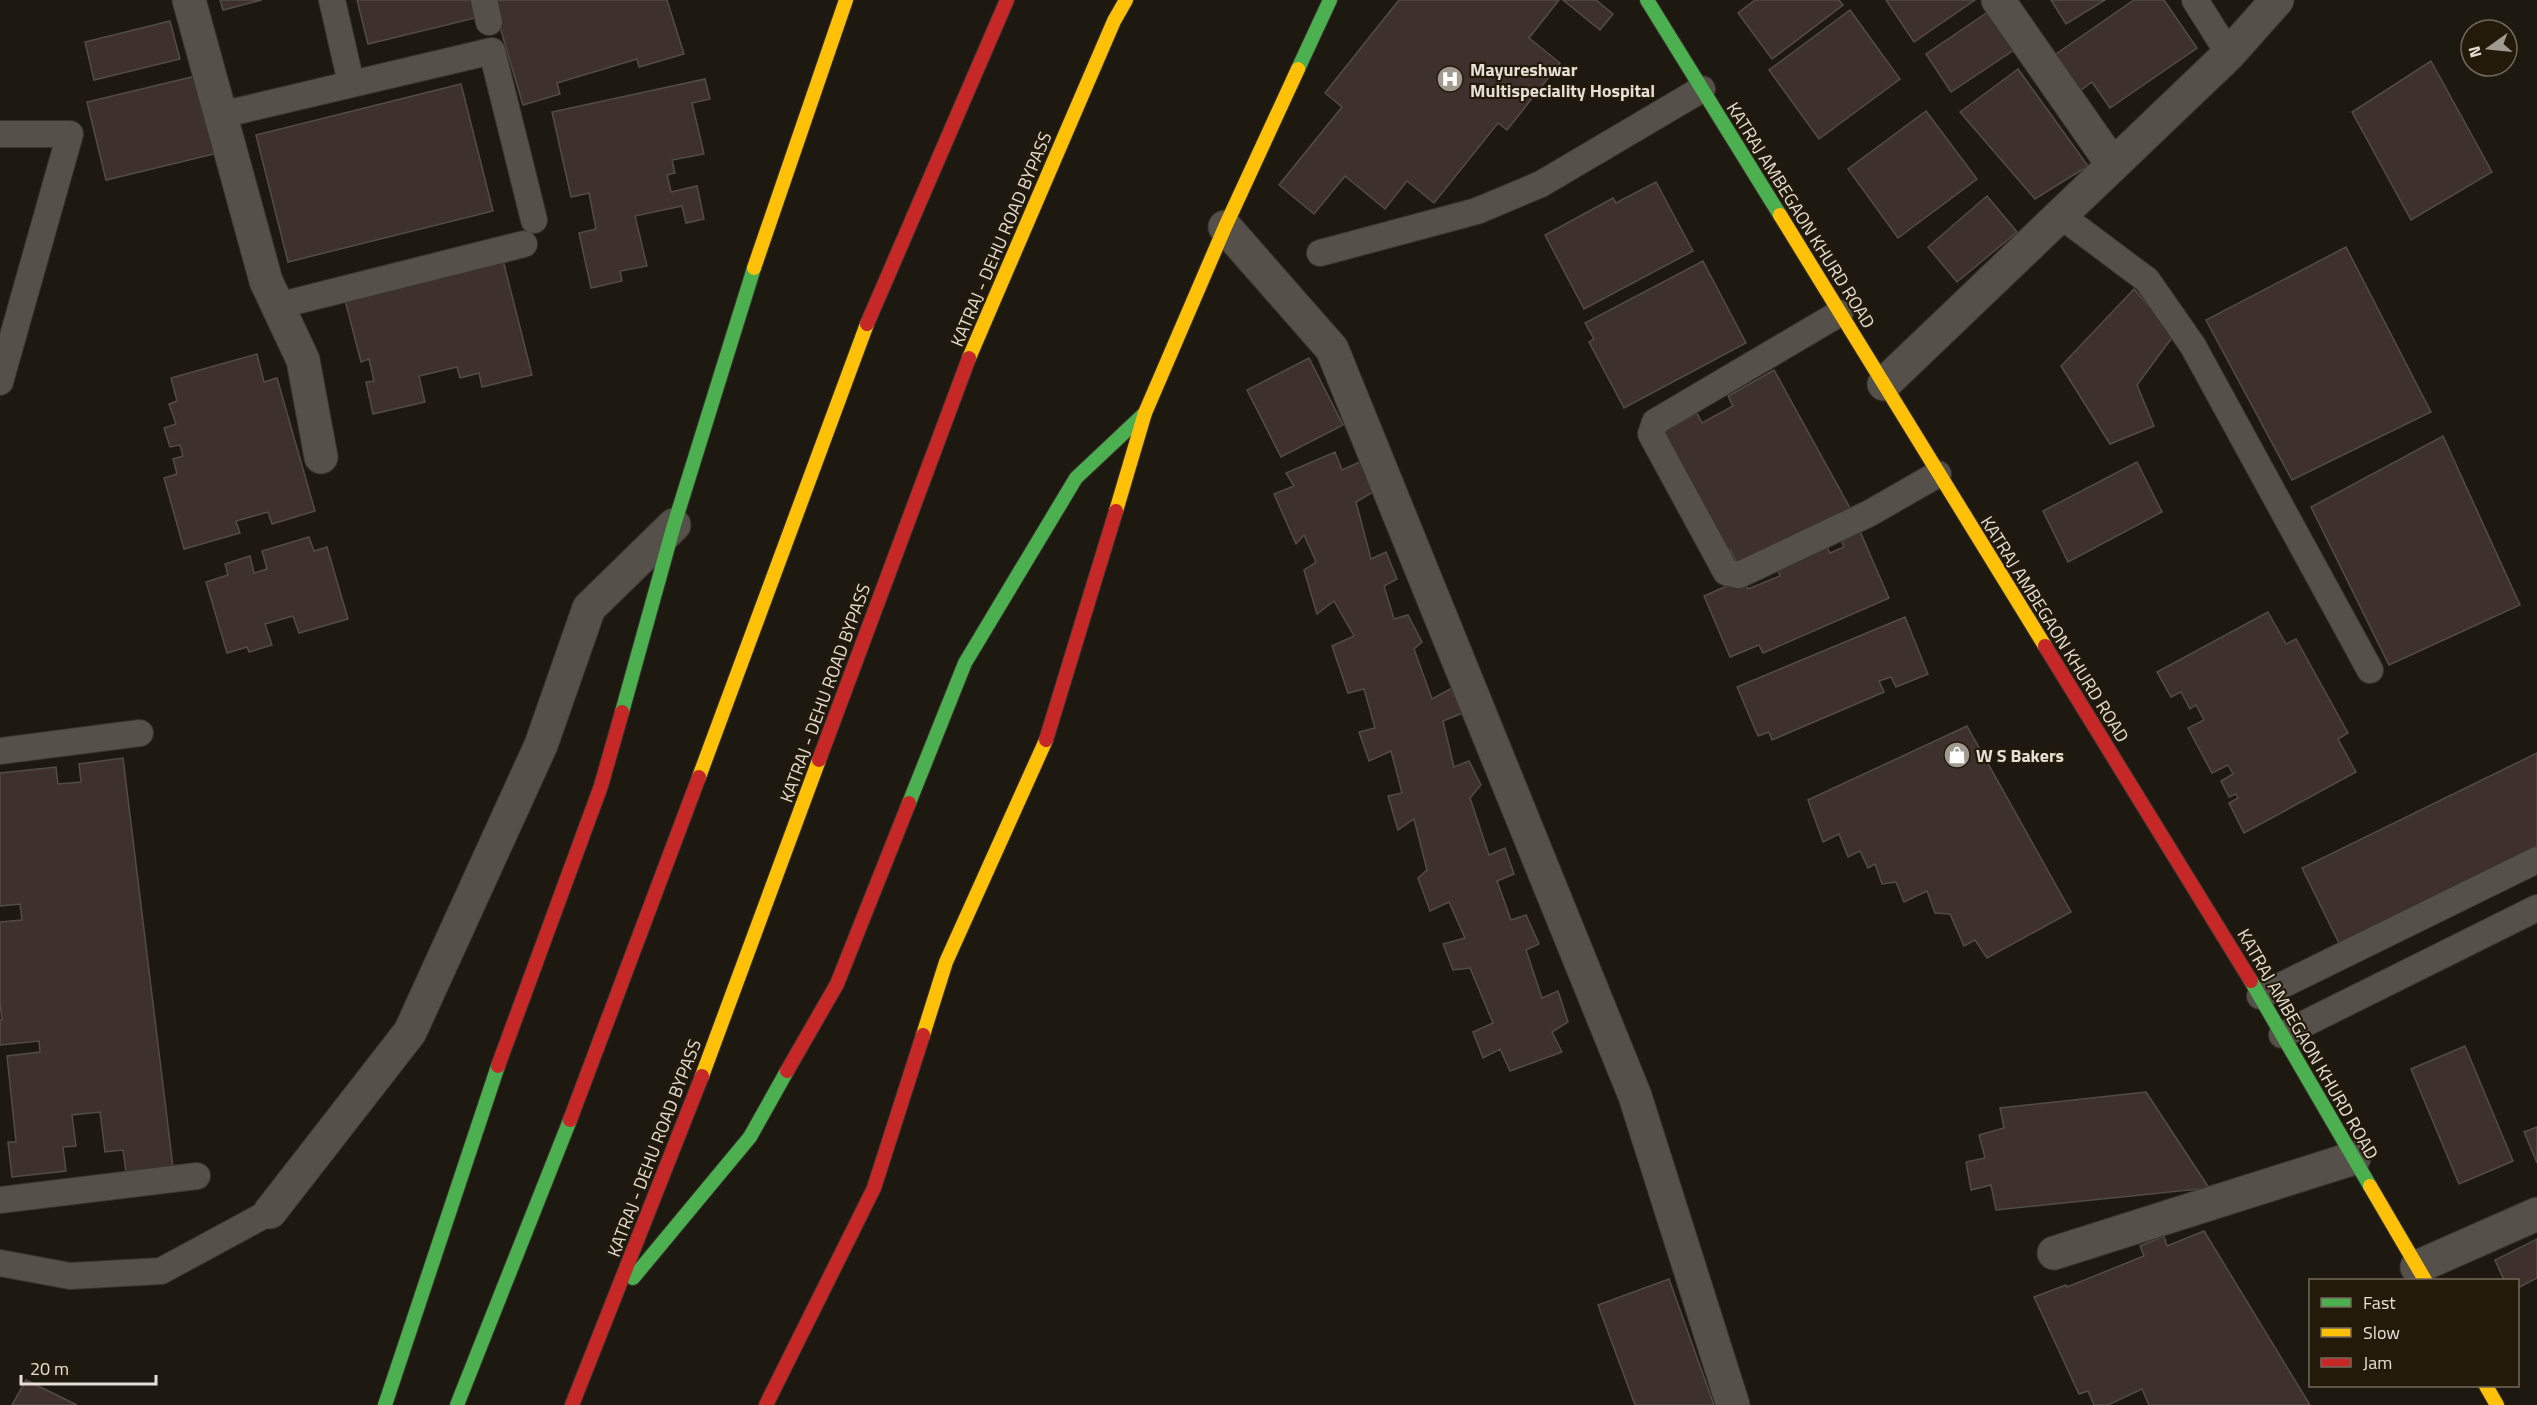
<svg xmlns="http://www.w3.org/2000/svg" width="2537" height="1405" font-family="'Titillium Web',sans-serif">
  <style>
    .building { fill: #3e312d; stroke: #524b46; stroke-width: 1.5 }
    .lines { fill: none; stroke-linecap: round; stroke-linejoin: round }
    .lane-casing { stroke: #38342e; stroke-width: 28 }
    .street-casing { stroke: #38342e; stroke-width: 35 }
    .fast-casing { stroke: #38342e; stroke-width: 16 }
    .slow-casing { stroke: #38342e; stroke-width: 16 }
    .jam-casing { stroke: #38342e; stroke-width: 16 }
    .lane { stroke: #55504a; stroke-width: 26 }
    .street { stroke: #55504a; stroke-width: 33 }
    .fast { stroke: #4caf50; stroke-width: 14 }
    .slow { stroke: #ffc107; stroke-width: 14 }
    .jam { stroke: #c62828; stroke-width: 14 }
    .labels { text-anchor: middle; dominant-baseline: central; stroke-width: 4.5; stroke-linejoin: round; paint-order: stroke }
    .poi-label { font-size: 18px; font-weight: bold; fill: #e6dfd5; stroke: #241a0a; text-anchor: start }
    .street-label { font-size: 18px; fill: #e6dfd5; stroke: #241a0a }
  </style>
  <rect width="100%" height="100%" fill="#1e1910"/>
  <!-- building -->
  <g class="building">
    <path d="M220 0H262L223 10Z"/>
    <path d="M357 0H471L475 18 368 44Z"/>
    <path d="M492 0H667L684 54 639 67 637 59 557 83 560 94 523 105Z"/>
    <path d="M1399 0H1559L1529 38 1560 63 1507 130 1498 123 1434 203 1407 181 1385 209 1345 176 1314 214 1279 185 1342 107 1325 93Z"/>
    <path d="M1563 0H1596L1613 14 1600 30Z"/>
    <path d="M1755 0H1839L1843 5 1772 59 1738 13Z"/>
    <path d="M1886 0H1975L1914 42Z"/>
    <path d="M2051 0H2105L2066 24Z"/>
    <path d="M2134 0H2164L2197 48 2110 108 2092 82 2080 91 2056 54Z"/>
    <path d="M1850 10 1900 79 1819 139 1769 70Z"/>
    <path d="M1988 12 2014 50 1951 92 1926 54Z"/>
    <path d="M170 21 180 59 94 80 85 42Z"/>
    <path d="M2431 61 2492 172 2411 220 2352 112Z"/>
    <path d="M2018 69 2088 166 2035 199 1960 112Z"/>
    <path d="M200 75 218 153 106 180 87 102Z"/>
    <path d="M705 79 710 99 692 103 704 154 672 160 675 173 667 175 671 192 697 186 704 219 686 223 682 206 635 216 647 266 620 271 622 281 591 288 579 233 596 229 589 193 571 197 552 112Z"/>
    <path d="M461 84 493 211 288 262 256 135Z"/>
    <path d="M1926 111 1977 179 1898 238 1848 169Z"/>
    <path d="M1656 182 1693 251 1584 309 1545 235 1613 198 1616 203Z"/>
    <path d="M1987 196 2017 232 1957 282 1928 247Z"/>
    <path d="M2346 247 2431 412 2292 480 2206 320Z"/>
    <path d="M503 260 532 375 482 387 479 373 460 378 457 367 419 376 425 402 373 414 366 382 374 381 369 359 361 362 345 300Z"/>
    <path d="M1703 261 1746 343 1624 408 1589 342 1594 339 1585 323Z"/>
    <path d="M2134 289 2174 335 2137 385 2154 426 2110 444 2061 366Z"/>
    <path d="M257 354 264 382 277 378 315 511 272 524 268 512 236 521 240 533 184 549 164 478 177 474 173 459 183 456 180 445 170 447 164 428 176 424 169 404 177 401 171 378Z"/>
    <path d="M1309 358 1343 425 1281 457 1247 390Z"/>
    <path d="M1774 370 1850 508 1740 569 1730 549 1721 555 1656 436 1697 413 1702 423 1733 406 1728 396Z"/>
    <path d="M2443 436 2520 605 2389 665 2311 507Z"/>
    <path d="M1335 452 1342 470 1364 460 1380 488 1356 502 1371 559 1386 552 1397 579 1384 586 1394 619 1408 615 1422 642 1414 649 1432 699 1461 683 1470 710 1443 721 1454 767 1469 761 1481 785 1470 798 1489 855 1505 848 1514 874 1497 881 1511 920 1526 915 1539 944 1526 950 1542 998 1558 991 1568 1022 1552 1032 1562 1052 1510 1071 1500 1049 1483 1058 1473 1032 1493 1023 1470 968 1453 970 1443 944 1465 938 1449 902 1430 911 1418 878 1427 870 1414 819 1398 830 1388 796 1402 793 1391 751 1369 761 1359 732 1375 728 1364 689 1348 693 1332 646 1354 636 1334 601 1317 614 1304 570 1316 562 1304 535 1296 544 1274 494 1294 486 1286 473Z"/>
    <path d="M2137 462 2162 512 2068 562 2043 511Z"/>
    <path d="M1859 529 1889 598 1763 653 1759 645 1730 657 1704 596 1743 579 1748 589 1780 576 1776 565 1825 543 1830 553 1844 547 1840 537Z"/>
    <path d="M309 537 314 551 327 547 348 619 299 633 293 616 265 624 272 645 249 652 247 647 227 653 206 582 228 575 225 564 250 556 254 573 267 569 262 551Z"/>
    <path d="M2268 612 2286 644 2296 639 2348 733 2338 739 2356 772 2244 833 2229 803 2238 798 2236 794 2229 797 2221 781 2233 774 2228 765 2212 773 2188 728 2204 720 2196 705 2190 709 2181 692 2171 697 2157 672Z"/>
    <path d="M1905 617 1928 674 1896 687 1891 677 1879 681 1884 692 1772 740 1769 732 1758 736 1737 687Z"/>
    <path d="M1967 726 2071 912 1987 958 1975 940 1964 946 1950 914 1935 913 1927 891 1904 902 1896 882 1882 884 1875 864 1868 868 1860 851 1848 857 1839 834 1823 842 1808 800Z"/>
    <path d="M2537 753V848L2340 945 2302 868Z"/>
    <path d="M123 758 173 1167 126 1172 123 1150 105 1152 100 1112 72 1115 76 1146 63 1147 66 1171 12 1177 8 1142H16L7 1056 40 1052 39 1041 0 1045V1020H2L0 1002V922L22 920 20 904 0 906V773L56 767 58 784 81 782 79 764Z"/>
    <path d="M2465 1046 2513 1161 2459 1184 2411 1069Z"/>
    <path d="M2146 1092 2209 1188 1996 1210 1991 1185 1971 1190 1966 1162 1985 1158 1979 1135 2004 1128 2000 1108Z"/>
    <path d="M2537 1127V1163L2524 1132Z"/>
    <path d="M2204 1231 2310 1405H2149L2142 1389 2108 1405H2094L2088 1391 2079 1394 2034 1297 2066 1285 2067 1287 2144 1256 2140 1246 2164 1236 2167 1246Z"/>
    <path d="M2537 1239V1278L2518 1288V1280H2504L2495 1260Z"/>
    <path d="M1669 1279 1714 1405H1635L1598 1305Z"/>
    <path d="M26 1380 77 1405H12Z"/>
  </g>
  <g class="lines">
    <defs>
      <g id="lane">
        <path d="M332 0 351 83"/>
        <path d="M484 0 489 22"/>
        <path d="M2195 0 2229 54"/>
        <path d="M221 115 492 51 534 220"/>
        <path d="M0 134H70L0 382"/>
        <path d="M2060 215 2147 280 2193 346 2370 670"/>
        <path d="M1320 253 1477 211 1541 184 1702 89"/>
        <path d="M277 306 524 244"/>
        <path d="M1840 313 1655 422 1651 434 1726 572 1739 575 1870 513 1938 474"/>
        <path d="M0 751 140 733"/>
        <path d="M2260 996 2537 860"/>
        <path d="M2282 1035 2537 908"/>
        <path d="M0 1200 197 1176"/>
        <path d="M0 1263 70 1276 161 1271 270 1212"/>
      </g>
      <g id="street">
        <path d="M189 0 266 281 303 360 321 457"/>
        <path d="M1998 0 2113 165"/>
        <path d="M1225 227 1332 349 1635 1096 1733 1405"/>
        <path d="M1884 384 2229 54 2277 0"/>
        <path d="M270 1212 410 1032 541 745 589 608 674 525"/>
        <path d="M2054 1253 2354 1158"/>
        <path d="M2417 1267 2537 1214"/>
      </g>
      <g id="fast">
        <path d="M1647 0 1780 215"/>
        <path d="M1298 69 1330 0"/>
        <path d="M622 712 674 525 754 268"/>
        <path d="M909 803 965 663 1076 478 1145 413"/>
        <path d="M2251 981 2370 1186"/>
        <path d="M633 1278 750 1137 787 1071"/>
        <path d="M385 1405 498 1066"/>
        <path d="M457 1405 570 1120"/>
      </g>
      <g id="slow">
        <path d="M1780 215 2045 646"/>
        <path d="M754 268 846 0"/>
        <path d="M969 358 1114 21 1126 0"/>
        <path d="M1116 511 1145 413 1225 227 1298 69"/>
        <path d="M699 777 867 324"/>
        <path d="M923 1035 946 962 1046 740"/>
        <path d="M702 1076 819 760"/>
        <path d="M2370 1186 2425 1280"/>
        <path d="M2486 1386 2497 1405"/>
      </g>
      <g id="jam">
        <path d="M867 324 1007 0"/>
        <path d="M2045 646 2251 981"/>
        <path d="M1046 740 1116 511"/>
        <path d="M819 760 969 358"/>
        <path d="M498 1066 601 786 622 712"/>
        <path d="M787 1071 837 984 909 803"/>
        <path d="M570 1120 699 777"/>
        <path d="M572 1405 702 1076"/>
        <path d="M766 1405 874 1188 923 1035"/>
      </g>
    </defs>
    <!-- lane casing -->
    <use href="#lane" class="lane-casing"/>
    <!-- street casing -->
    <use href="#street" class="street-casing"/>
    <!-- fast casing -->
    <use href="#fast" class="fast-casing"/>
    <!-- slow casing -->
    <use href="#slow" class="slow-casing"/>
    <!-- jam casing -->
    <use href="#jam" class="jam-casing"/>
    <!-- lane -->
    <use href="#lane" class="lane"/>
    <!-- street -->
    <use href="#street" class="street"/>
    <!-- fast -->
    <use href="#fast" class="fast"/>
    <!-- slow -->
    <use href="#slow" class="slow"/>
    <!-- jam -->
    <use href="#jam" class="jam"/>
  </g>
  <!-- icons -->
  <defs>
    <symbol id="hospital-disc" viewBox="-11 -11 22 22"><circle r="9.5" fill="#a09a90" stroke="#241a0a"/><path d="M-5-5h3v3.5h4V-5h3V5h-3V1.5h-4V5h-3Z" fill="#fff"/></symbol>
    <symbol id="shop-disc" viewBox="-11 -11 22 22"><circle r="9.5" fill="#a09a90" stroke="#241a0a"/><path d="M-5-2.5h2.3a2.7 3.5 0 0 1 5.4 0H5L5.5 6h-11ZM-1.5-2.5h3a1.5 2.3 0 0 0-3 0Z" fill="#fff"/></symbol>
  </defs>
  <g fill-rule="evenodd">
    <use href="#hospital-disc" x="1435" y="64" width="30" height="30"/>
    <use href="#shop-disc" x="1942" y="740" width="30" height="30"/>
  </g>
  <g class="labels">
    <!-- poi labels -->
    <g class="poi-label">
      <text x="1470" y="69">Mayureshwar<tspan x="1470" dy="21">Multispeciality Hospital</tspan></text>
      <text x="1976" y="755">W S Bakers</text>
    </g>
    <!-- street labels -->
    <g class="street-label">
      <text transform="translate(1801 215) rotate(58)">KATRAJ AMBEGAON KHURD ROAD</text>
      <text transform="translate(1001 239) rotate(-67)">KATRAJ - DEHU ROAD BYPASS</text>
      <text transform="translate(2055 629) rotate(58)">KATRAJ AMBEGAON KHURD ROAD</text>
      <text transform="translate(825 693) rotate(-70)">KATRAJ - DEHU ROAD BYPASS</text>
      <text transform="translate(2308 1044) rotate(60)">KATRAJ AMBEGAON KHURD ROAD</text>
      <text transform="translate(654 1148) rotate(-69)">KATRAJ - DEHU ROAD BYPASS</text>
    </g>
  </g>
  <!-- legend -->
  <rect x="2309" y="1279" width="210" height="108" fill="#241a0a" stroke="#72695b" stroke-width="1.5"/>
  <rect x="2321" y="1298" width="30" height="9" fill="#4caf50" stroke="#72695b" stroke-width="1.5"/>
  <text x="2363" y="1309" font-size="18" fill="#e6dfd5">Fast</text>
  <rect x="2321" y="1328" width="30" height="9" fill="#ffc107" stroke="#72695b" stroke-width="1.5"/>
  <text x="2363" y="1339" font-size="18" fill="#e6dfd5">Slow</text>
  <rect x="2321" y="1358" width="30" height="9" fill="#c62828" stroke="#72695b" stroke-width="1.5"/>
  <text x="2363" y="1369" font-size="18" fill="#e6dfd5">Jam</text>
  <!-- north arrow -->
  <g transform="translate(2489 48) rotate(255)"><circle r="28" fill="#241a0a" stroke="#72695b" stroke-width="1.5"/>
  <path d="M0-4.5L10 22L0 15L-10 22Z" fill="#a09a90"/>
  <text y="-9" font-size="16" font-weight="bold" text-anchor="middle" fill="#e6dfd5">N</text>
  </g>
  <!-- scale -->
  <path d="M21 1375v9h135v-9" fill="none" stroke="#e6dfd5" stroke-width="3"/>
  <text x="30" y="1375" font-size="18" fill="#e6dfd5" stroke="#241a0a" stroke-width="4.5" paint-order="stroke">20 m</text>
</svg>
